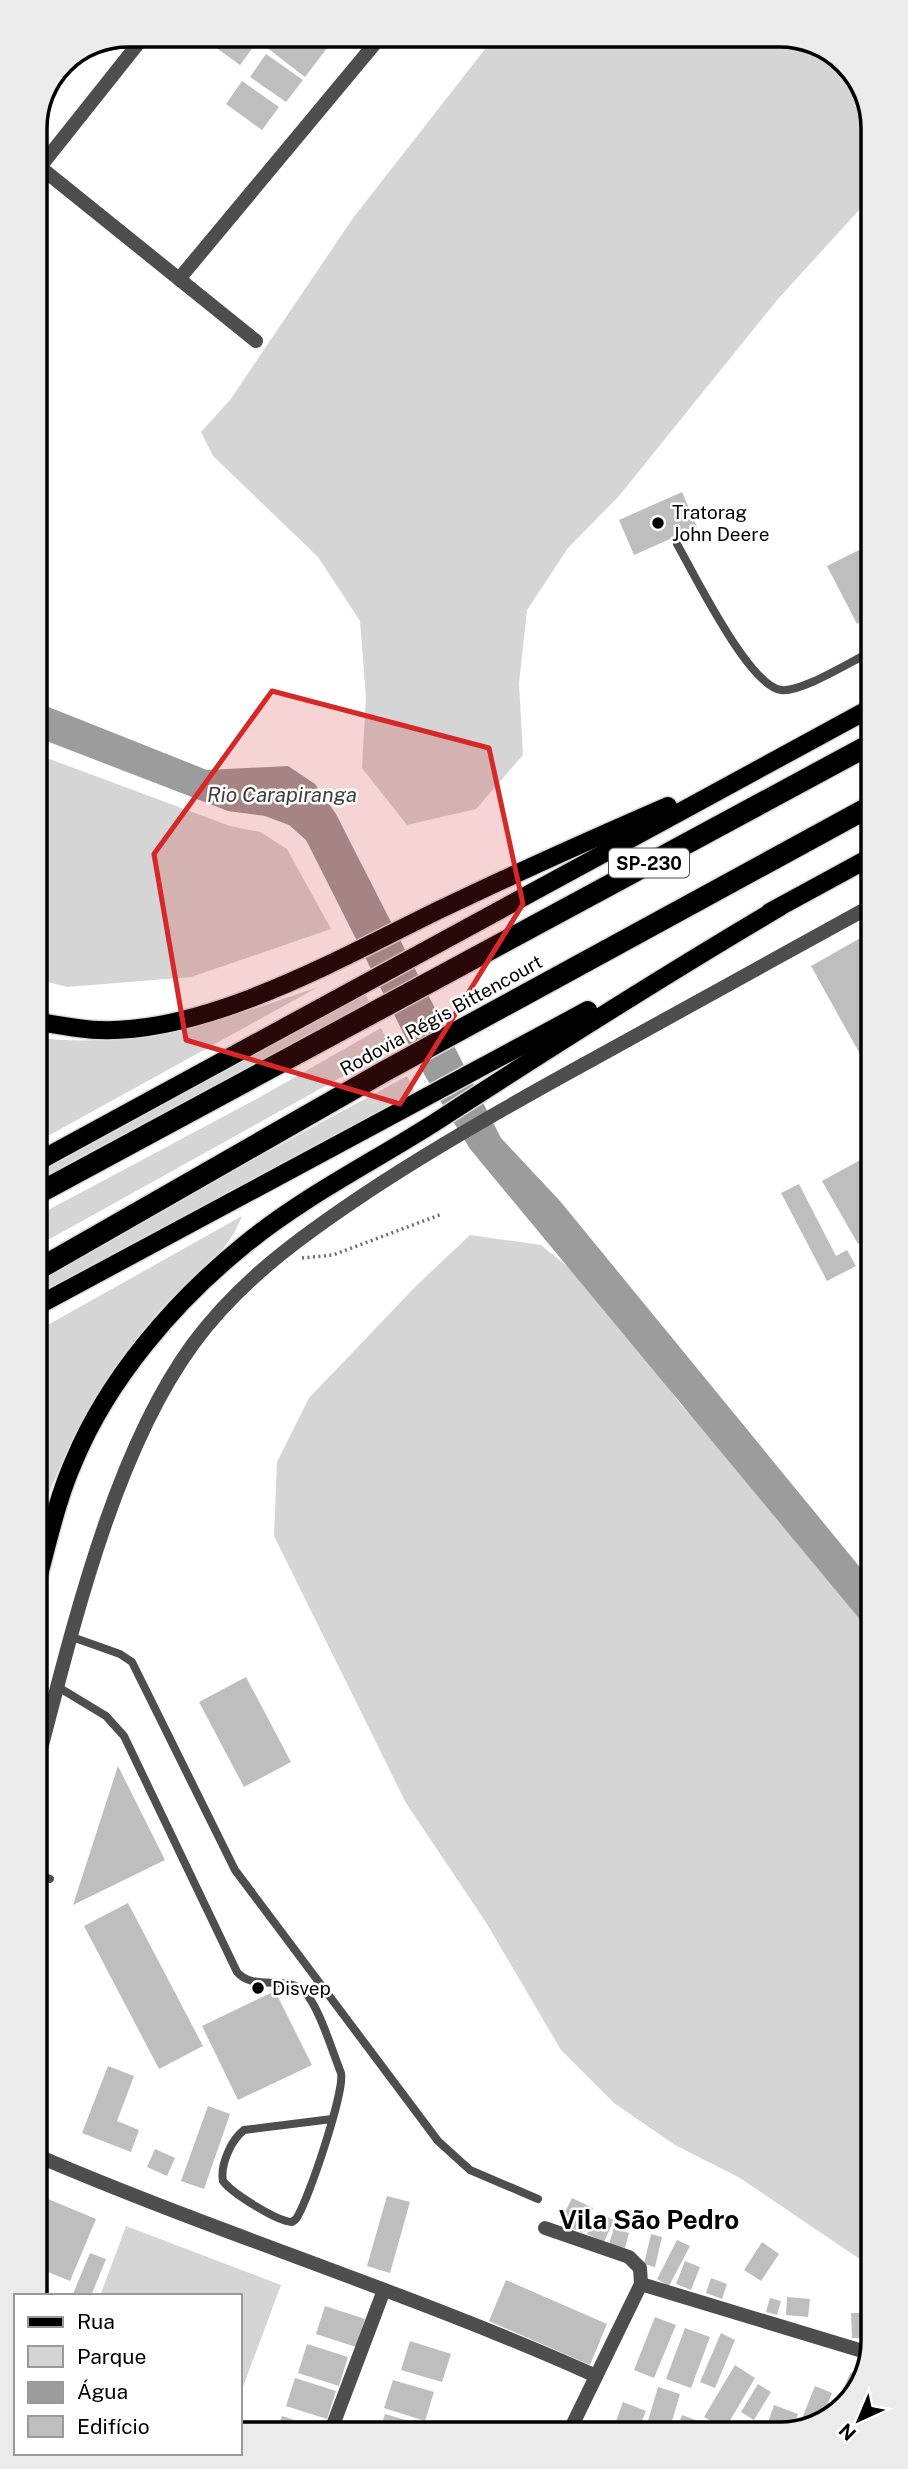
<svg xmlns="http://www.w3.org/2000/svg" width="908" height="2469" font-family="'Public Sans',sans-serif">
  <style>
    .green { fill: #d5d5d5 }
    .water { fill: #9c9c9c }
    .building { fill: #bebebe }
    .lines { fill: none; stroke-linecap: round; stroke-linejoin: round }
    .primary-casing { stroke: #dbdbdb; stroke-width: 21 }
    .motorway-casing { stroke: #dbdbdb; stroke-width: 24 }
    .path { stroke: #707070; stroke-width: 3.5; stroke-dasharray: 2 3.5; stroke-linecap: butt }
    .service { stroke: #4e4e4e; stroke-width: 8 }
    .minor { stroke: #4e4e4e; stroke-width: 14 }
    .primary { stroke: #000; stroke-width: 18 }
    .motorway { stroke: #000; stroke-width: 21 }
    .marked { fill: #d62828; fill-opacity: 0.2; stroke: #d62828; stroke-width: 5; stroke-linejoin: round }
    .poi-dot { fill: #000; stroke: #fff; stroke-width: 2.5 }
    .labels { text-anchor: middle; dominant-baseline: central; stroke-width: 5; stroke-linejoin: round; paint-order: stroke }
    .shield { fill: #fff; stroke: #4c4c4c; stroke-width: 2 }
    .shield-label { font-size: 18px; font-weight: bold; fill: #000 }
    .poi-label { font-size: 19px; fill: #000; stroke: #fff; text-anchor: start }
    .street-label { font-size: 19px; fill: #000; stroke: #fff }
    .water-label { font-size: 21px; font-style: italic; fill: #3d3d3d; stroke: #fff }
    .district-label { font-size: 26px; font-weight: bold; fill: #000; stroke: #fff }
    .rim { fill: none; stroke: #000; stroke-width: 3.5 }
  </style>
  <rect width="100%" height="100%" fill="#fff"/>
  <!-- green -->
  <g class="green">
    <path d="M496 35H786L841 58 870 104V198L778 299 619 496 568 548 527 610 519 683 523 755 476 809 407 825 362 768 366 697 360 621 318 557 213 456 201 432 230 400 353 218Z"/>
    <path d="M36 754 230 826 260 832 287 849 331 929 191 977 67 987 36 979Z"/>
    <path d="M318 987 37 1142 36 1038C143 1049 219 1021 318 987Z"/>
    <path d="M364 992 371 1005 37 1186V1171Z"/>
    <path d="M381 1028 392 1049 37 1246V1216L260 1097Z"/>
    <path d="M407 1076 415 1092 37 1297V1277Z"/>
    <path d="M242 1216C227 1258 183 1283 155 1316 102 1378 63 1449 37 1526V1331Z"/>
    <path d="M470 1235 541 1245 596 1290 639 1344 680 1404 732 1455 872 1634 873 2268 740 2178 675 2145 614 2103 561 2050 487 1924 406 1803 274 1536 277 1462 309 1398 416 1286Z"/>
    <path d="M126 2226 281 2285 240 2395V2296H100Z"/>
  </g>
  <!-- water -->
  <path class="water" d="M36 702 207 770 288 766 315 784 336 814 501 1138 560 1201 872 1582V1634L470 1149 425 1076 306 840 289 825 265 816 228 811 36 737Z"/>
  <!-- building -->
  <g class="building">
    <path d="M207 35H247L257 42 240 65 204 39Z"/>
    <path d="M276 35H337L305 77 266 47Z"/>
    <path d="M266 54 303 80 286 102 250 77Z"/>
    <path d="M242 81 279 107 262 130 226 104Z"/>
    <path d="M682 492 697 527 634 555 619 520Z"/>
    <path d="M859 550 870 571V617L857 624 827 566Z"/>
    <path d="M871 932V1074L811 966Z"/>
    <path d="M871 1154V1237L858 1244 822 1181Z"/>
    <path d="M799 1184 836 1256 847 1250 856 1266 827 1281 781 1193Z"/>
    <path d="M246 1677 291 1762 244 1787 199 1702Z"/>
    <path d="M118 1766 165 1860 73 1905Z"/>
    <path d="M128 1903 203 2046 159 2069 84 1926Z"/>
    <path d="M275 1991 312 2065 238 2100 202 2026Z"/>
    <path d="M108 2066 134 2076 117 2121 139 2130 131 2152 82 2133Z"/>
    <path d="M208 2106 230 2114 204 2189 181 2181Z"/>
    <path d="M155 2149 175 2158 167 2176 147 2167Z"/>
    <path d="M387 2196 410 2202 390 2273 367 2266Z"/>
    <path d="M572 2198 593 2208 582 2233 560 2222Z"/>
    <path d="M48 2199 96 2219 70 2281 38 2268V2222Z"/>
    <path d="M597 2212 614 2220 604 2242 587 2234Z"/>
    <path d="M614 2228 629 2233 625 2248 609 2244Z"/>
    <path d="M651 2234 662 2237 655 2267 644 2264Z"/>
    <path d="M677 2240 690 2246 669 2286 657 2279Z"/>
    <path d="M762 2242 779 2254 761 2281 744 2270Z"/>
    <path d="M90 2253 106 2259 91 2296H72Z"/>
    <path d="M685 2261 700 2267 691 2290 676 2284Z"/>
    <path d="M711 2278 727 2284 722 2299 706 2293Z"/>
    <path d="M506 2280 607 2324 590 2365 489 2321Z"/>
    <path d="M787 2297 810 2299 808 2317 786 2315Z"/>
    <path d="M770 2298 781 2301 777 2315 766 2312Z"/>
    <path d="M325 2306 365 2319 356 2347 316 2334Z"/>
    <path d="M851 2313H872L873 2338H852Z"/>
    <path d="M655 2317 676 2325 654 2378 634 2370Z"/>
    <path d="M685 2328 710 2337 691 2388 666 2379Z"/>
    <path d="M721 2333 735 2340 715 2388 700 2382Z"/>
    <path d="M410 2341 451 2354 442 2382 401 2370Z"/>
    <path d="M307 2344 348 2357 339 2386 298 2373Z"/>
    <path d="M735 2365 755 2378 725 2429 704 2417Z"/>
    <path d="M851 2372 861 2376 853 2398 832 2412Z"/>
    <path d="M295 2378 336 2391 327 2419 286 2406Z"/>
    <path d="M393 2380 434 2392 425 2421 384 2408Z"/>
    <path d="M758 2384 771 2392 754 2420 741 2412Z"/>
    <path d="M815 2386 832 2393 821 2420 804 2431H797Z"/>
    <path d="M658 2387 680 2394 669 2431H645Z"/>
    <path d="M623 2402 646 2411 638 2431 612 2432Z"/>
    <path d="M774 2405 798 2414 791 2431H765Z"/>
    <path d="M385 2414 426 2426 424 2432 379 2433Z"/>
    <path d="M682 2415 704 2423 701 2431H676Z"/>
    <path d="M282 2416 322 2429 321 2433H276Z"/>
  </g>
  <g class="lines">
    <defs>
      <g id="primary">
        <path d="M770 912 871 857"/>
        <path d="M36 1022C57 1024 79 1030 99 1030 209 1034 344 956 441 909 516 873 592 839 668 806"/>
        <path d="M37 1162 871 708"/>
        <path d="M37 1306 588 1010"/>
        <path d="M37 1582C48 1542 57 1499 74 1461 108 1379 174 1302 243 1246 301 1198 371 1163 434 1123 548 1049 663 976 780 907"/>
      </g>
      <g id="motorway">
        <path d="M37 1194 871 744"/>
        <path d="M37 1270 385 1071 871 806"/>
      </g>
    </defs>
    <!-- primary casing -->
    <use href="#primary" class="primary-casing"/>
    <!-- motorway casing -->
    <use href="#motorway" class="motorway-casing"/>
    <!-- path -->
    <path class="path" d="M302 1258 333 1255 442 1214"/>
    <!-- service -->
    <g class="service">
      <path d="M677 544C694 574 749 686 781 690 801 693 851 661 871 652"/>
      <path d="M72 1637 120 1654 132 1662 235 1870 438 2141 470 2170 538 2199"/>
      <path d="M58 1687 106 1716 124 1736 237 1972C252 1990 281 1977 300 1988 317 1998 333 2054 341 2073 345 2091 308 2202 296 2219L292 2222C276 2221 232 2193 223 2181 220 2165 231 2140 244 2130L332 2119"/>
      <path d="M38 1875 50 1879"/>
    </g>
    <!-- minor -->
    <g class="minor">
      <path d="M35 163 256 341"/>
      <path d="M40 167 145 35"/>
      <path d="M179 279 382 35"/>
      <path d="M37 1764C72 1632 112 1455 193 1344 241 1279 303 1235 369 1191 440 1144 513 1103 588 1062 682 1010 776 958 871 906"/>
      <path d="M38 2156C222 2235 414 2294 596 2376"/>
      <path d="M545 2228 629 2257 640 2268 641 2284"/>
      <path d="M569 2432 641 2284 869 2353"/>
      <path d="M330 2433 384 2290"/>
    </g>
    <!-- primary -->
    <use href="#primary" class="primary"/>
    <!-- motorway -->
    <use href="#motorway" class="motorway"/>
  </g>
  <!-- marked area -->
  <path class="marked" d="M272 691 489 748 523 904 400 1104 186 1040 154 854Z"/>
  <!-- markers -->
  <g class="poi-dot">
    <circle cx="658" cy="523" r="7"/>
    <circle cx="258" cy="1988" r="7"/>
  </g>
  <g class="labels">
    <!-- shield labels -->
    <rect class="shield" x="609" y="848.5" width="80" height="29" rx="5"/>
    <g class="shield-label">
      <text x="649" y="863">SP-230</text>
    </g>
    <!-- poi labels -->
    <g class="poi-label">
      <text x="672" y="512">Tratorag<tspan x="672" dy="22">John Deere</tspan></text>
      <text x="272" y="1988">Disvep</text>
    </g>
    <!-- street labels -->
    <g class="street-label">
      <text transform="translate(441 1015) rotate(-29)">Rodovia Régis Bittencourt</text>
    </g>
    <!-- water labels -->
    <g class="water-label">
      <text x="282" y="794">Rio Carapiranga</text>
    </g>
    <!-- district labels -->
    <g class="district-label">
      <text x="649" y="2219">Vila São Pedro</text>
    </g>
  </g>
  <!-- crop -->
  <path d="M0 0H908V2469H0ZM128 47H780A81 81 0 0 1 861 128V2341A81 81 0 0 1 780 2422H128A81 81 0 0 1 47 2341V128A81 81 0 0 1 128 47Z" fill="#ebebeb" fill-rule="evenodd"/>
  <path class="rim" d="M128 47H780A81 81 0 0 1 861 128V2341A81 81 0 0 1 780 2422H128A81 81 0 0 1 47 2341V128A81 81 0 0 1 128 47Z"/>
  <!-- legend -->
  <rect x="14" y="2294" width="228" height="161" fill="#ffffff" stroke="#999999" stroke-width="2"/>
  <rect x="28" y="2317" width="35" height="10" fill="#000000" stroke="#999999" stroke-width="2"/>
  <text x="77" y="2329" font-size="21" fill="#000000">Rua</text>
  <rect x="28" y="2346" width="35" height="21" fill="#d5d5d5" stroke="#999999" stroke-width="2"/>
  <text x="77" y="2364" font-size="21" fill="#000000">Parque</text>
  <rect x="28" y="2382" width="35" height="21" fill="#9c9c9c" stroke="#999999" stroke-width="2"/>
  <text x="77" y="2399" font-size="21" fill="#000000">Água</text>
  <rect x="28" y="2416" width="35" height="21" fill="#bebebe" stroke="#999999" stroke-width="2"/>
  <text x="77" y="2434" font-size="21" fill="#000000">Edifício</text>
  <!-- north arrow -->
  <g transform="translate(859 2420) rotate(224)" stroke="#ffffff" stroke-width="5" paint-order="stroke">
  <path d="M0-5L12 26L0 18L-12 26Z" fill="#000000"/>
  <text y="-10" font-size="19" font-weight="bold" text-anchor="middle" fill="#000000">N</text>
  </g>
</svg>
